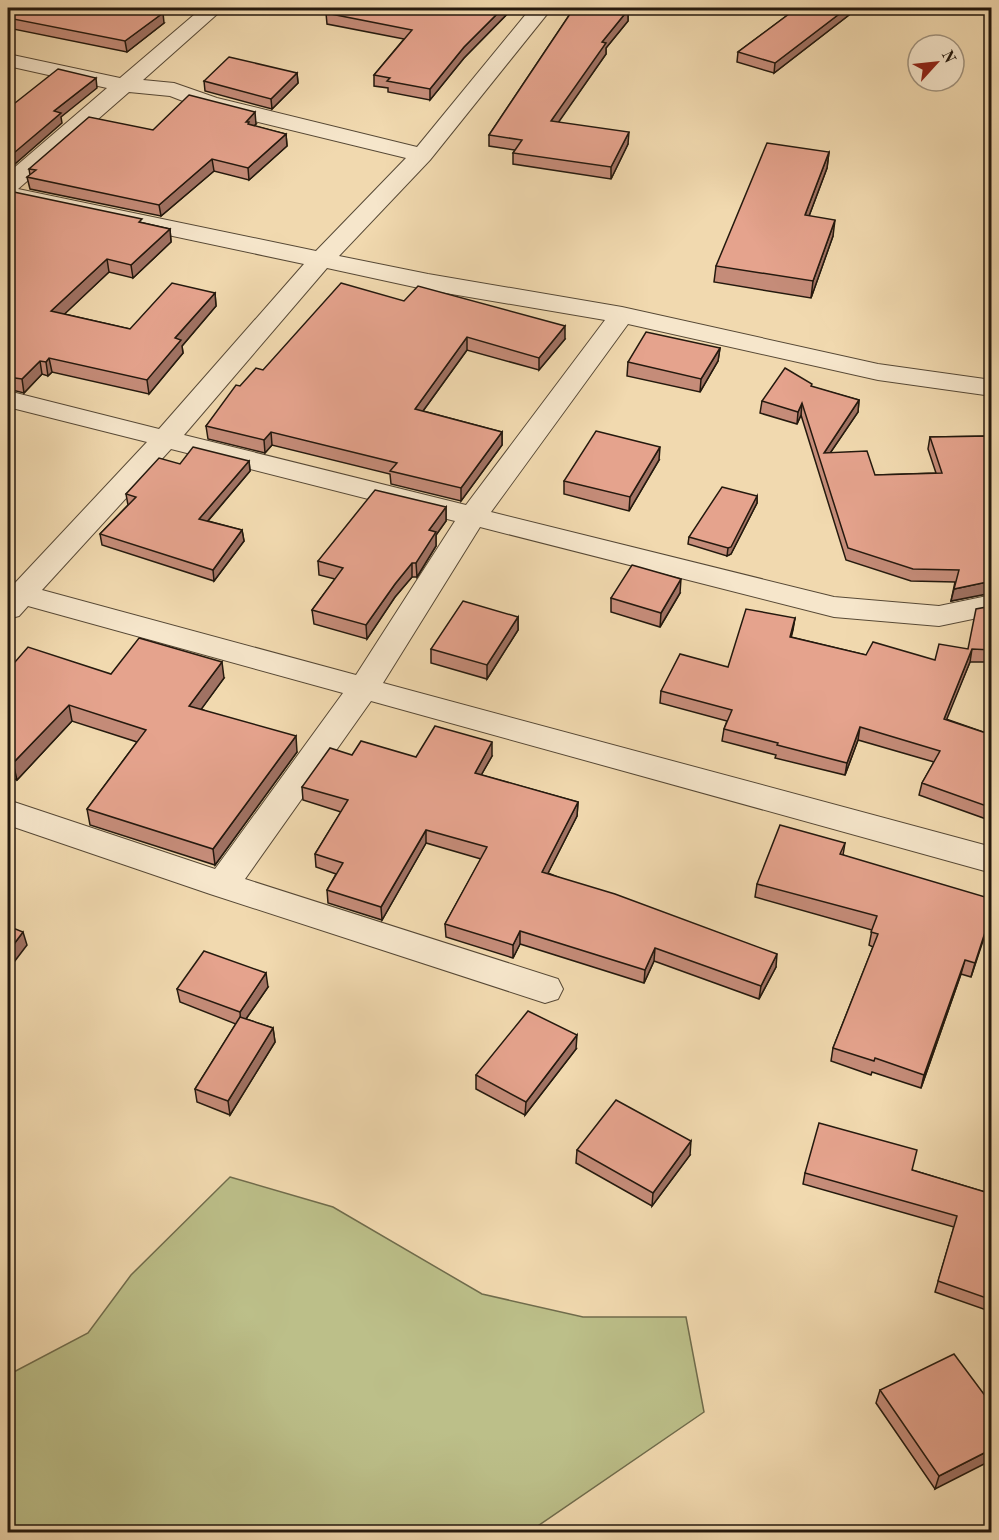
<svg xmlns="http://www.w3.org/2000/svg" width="999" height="1540" font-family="'Old Standard TT',serif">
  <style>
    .green { fill: #bcbf89; stroke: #706c4c; stroke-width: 1.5 }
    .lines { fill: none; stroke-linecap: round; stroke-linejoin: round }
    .minor-casing { stroke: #574936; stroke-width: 2 }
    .minor { fill: #f6e6cb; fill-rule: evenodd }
    .wall { fill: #c58c79; stroke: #24190e; stroke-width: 1.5 }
    .shaded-wall { fill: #a07263; stroke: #24190e; stroke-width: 1.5 }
    .building { fill: #e5a38d; stroke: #24190e; stroke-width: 1.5 }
  </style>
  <rect width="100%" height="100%" fill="#f1d9af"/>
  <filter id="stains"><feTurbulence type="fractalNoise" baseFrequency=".00333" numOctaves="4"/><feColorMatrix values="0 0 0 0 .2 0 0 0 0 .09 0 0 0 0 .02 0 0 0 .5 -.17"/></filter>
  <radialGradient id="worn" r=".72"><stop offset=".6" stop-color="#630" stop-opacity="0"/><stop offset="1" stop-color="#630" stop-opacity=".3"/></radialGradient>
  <!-- green -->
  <path class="green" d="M230 1177 333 1207 482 1294 583 1317H686L704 1412 529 1532H8V1375L88 1333 131 1275Z"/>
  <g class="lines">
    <defs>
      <path id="minor" d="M202 8H224L143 80 174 83 217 98 417 147 531 8H552L430 160 339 256 428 274 622 307 878 364 992 380V396L878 380 628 324 491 512 834 597 939 606 992 595V615L939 626 834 617 480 527 383 683 992 847V873L371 701 245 879 558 979 563 989 558 999 545 1003 210 894 8 825V800L215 869 343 693 28 606 19 616 8 619V581L15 583 147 442 8 407V391L159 429 304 264 8 201V173L107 88 8 66V54L120 78ZM129 92 170 96 201 108 406 158 316 251 18 189ZM327 268 428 290 605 320 466 505 184 435ZM171 449 455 521 356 675 42 590Z"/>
    </defs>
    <!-- minor casing -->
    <use href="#minor" class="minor-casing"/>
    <!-- minor -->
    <use href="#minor" class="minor"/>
  </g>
  <!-- wall -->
  <g class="wall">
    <path d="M8 8 164 23 127 52 8 28Z"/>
    <path d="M513 8 464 58 430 100 388 92V88L374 86V75L404 39 327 24 326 13Z"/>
    <path d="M574 8H626L624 9 628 10V21L606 48V54L558 122 628 144 611 179 513 164V153L515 150 489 146V135Z"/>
    <path d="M797 8H858L774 73 737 62 738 52Z"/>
    <path d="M297 73 298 83 272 109 205 91 204 81Z"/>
    <path d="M256 124 254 126 286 134 287 146 249 180 214 171 161 216 30 189 27 177 30 175 29 169 153 130Z"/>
    <path d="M829 152 827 168 809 216 833 236 811 298 714 282 716 266Z"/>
    <path d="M8 192 170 229 171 242 133 278 109 272 64 314 130 329 215 293 216 306 182 346 183 353 149 394 52 372 48 376 42 374 24 393 8 389Z"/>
    <path d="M404 301 565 339 539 370 467 350 423 411 502 432V445L461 501 391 484 390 474 272 445 265 453 208 439 206 426 240 386 263 370Z"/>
    <path d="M720 348 718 361 700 392 627 376 628 362Z"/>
    <path d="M812 387 859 400 858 412 830 453 875 475 936 473 928 449 930 437 991 436 992 593 951 601 955 582 911 581 846 560 801 415 797 424 760 413 762 401Z"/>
    <path d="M659 460 629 511 564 494V481Z"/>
    <path d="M249 461 250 471 208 521 242 530 244 541 214 581 102 545 100 534 128 505 126 494 180 464Z"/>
    <path d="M757 496V503L731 554 727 556 688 544 689 537Z"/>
    <path d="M446 507V521L436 535V546L417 577H412L395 597 367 639 314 624 312 610 335 579 319 575 318 561Z"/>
    <path d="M680 593 660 627 611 612V598Z"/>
    <path d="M992 606V662H970L946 719 992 735V816L989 820 919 795 922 783 934 762 858 740 845 775 775 758 776 755 722 741 724 729 727 721 660 703 661 691 728 667 795 618 791 637 866 655 935 660 968 649Z"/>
    <path d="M518 617V630L487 679 431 663V649Z"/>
    <path d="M8 670 224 678 201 709 297 752 215 865 90 825 87 809 137 742 72 721 17 780 8 776Z"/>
    <path d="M352 755 416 757 492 756 481 775 578 802 577 816 548 873 776 967 759 999 654 961 644 983 520 944 513 958 446 937 445 924 481 859 426 843 382 920 328 903 327 890 336 874 316 867 315 854 341 812 303 800 302 787Z"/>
    <path d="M845 843 843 855 991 914 971 977 961 974 921 1088 872 1072 871 1075 831 1061 833 1048 873 947 869 945 872 930 755 897 757 884Z"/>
    <path d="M268 987 246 1019 273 1028 275 1042 230 1115 197 1102 195 1089 236 1024 180 1002 177 989Z"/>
    <path d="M576 1049 525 1115 476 1089V1075Z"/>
    <path d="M577 1150 690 1155 652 1206 576 1163Z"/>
    <path d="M912 1170 992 1194V1312L935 1292 954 1227 803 1184 805 1173Z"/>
    <path d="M880 1390 992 1405 935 1489 876 1403Z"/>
  </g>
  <!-- shaded-wall -->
  <g class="shaded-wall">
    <path d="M503 8H513L464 58 430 100V89L464 47Z"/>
    <path d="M847 8H858L774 73 775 63Z"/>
    <path d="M628 10V21L606 48V54L551 133V121L602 42Z"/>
    <path d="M163 13 164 23 127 52 125 41Z"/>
    <path d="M297 73 298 83 272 109 271 99Z"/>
    <path d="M96 78 97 88 61 117 62 123 8 170V158L54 111Z"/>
    <path d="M255 112 256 124 250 130 246 122Z"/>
    <path d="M629 132 628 144 611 179V167Z"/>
    <path d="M286 134 287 146 249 180 248 168Z"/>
    <path d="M829 152 827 168 803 232 805 215Z"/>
    <path d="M212 159 214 171 161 216 159 205Z"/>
    <path d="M835 220 833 236 811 298 813 281Z"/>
    <path d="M170 229 171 242 133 278 131 265Z"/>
    <path d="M107 259 109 272 53 325 51 311Z"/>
    <path d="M215 293 216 306 182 346 183 353 149 394 147 380 175 338Z"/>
    <path d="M565 326V339L539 370V358Z"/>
    <path d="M467 337V350L415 422V409Z"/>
    <path d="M720 348 718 361 700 392 701 379Z"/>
    <path d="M49 358 52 372 48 376 46 362Z"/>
    <path d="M40 361 42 374 24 393 22 379Z"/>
    <path d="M859 400 858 412 822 465 824 453Z"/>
    <path d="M802 403 801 415 797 424 798 412Z"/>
    <path d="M271 432 272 445 265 453 264 440Z"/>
    <path d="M502 432V445L461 501V488Z"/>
    <path d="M660 447 659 460 629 511 630 497Z"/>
    <path d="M249 461 250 471 200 530 199 519Z"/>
    <path d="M757 496V503L731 554 727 556 728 548Z"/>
    <path d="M446 507V521L436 535V546L417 577 416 563 429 530Z"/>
    <path d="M242 530 244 541 214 581 213 570Z"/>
    <path d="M412 563V577L395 597 367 639 366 625 395 584Z"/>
    <path d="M681 579 680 593 660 627 661 613Z"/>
    <path d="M992 581V593L951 601 954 589Z"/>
    <path d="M518 617V630L487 679V665Z"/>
    <path d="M795 618 793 630 788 649 790 637Z"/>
    <path d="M972 649 970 662 942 731 944 719Z"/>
    <path d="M222 662 224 678 192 722 189 706Z"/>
    <path d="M69 705 72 721 17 780 13 763Z"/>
    <path d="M860 727 858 740 845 775 847 763Z"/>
    <path d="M296 736 297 752 215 865 213 849Z"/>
    <path d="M492 742V756L475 786V773Z"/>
    <path d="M578 802 577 816 542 885V872Z"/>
    <path d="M426 830V843L382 920 381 907Z"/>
    <path d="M992 911V914L971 977 975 963Z"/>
    <path d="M520 931V944L513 958V945Z"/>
    <path d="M23 932 27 945 8 970V952Z"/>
    <path d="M655 948 654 961 644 983 645 970Z"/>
    <path d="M777 954 776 967 759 999 761 986Z"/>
    <path d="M965 960 961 974 921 1088 924 1075Z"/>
    <path d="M266 973 268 987 241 1026 240 1012Z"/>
    <path d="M273 1028 275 1042 230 1115 228 1101Z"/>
    <path d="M577 1035 576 1049 525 1115 526 1102Z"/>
    <path d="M691 1141 690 1155 652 1206 653 1193Z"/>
    <path d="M992 1449V1460L935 1489 939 1476Z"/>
  </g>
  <!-- building -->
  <g class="building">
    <path d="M8 8H139L163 13 125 41 8 18Z"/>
    <path d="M332 8H503L464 47 430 89 387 81 390 78 374 75 412 30 326 13Z"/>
    <path d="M574 8H617L628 10 602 42 606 43 551 121 629 132 611 167 513 153 522 140 489 135Z"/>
    <path d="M797 8H847L775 63 738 52Z"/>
    <path d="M229 57 297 73 271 99 204 81Z"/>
    <path d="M58 69 96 78 54 111 61 113 8 158V101L15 103Z"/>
    <path d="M189 95 255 112 246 122H249L248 124 286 134 248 168 212 159 159 205 27 177 36 170 29 169 89 117 153 130Z"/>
    <path d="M767 143 829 152 805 215 835 220 813 281 716 266Z"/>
    <path d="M9 191 142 219 139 222 170 229 131 265 107 259 51 311 130 329 172 283 215 293 175 338 181 340 147 380 49 358 46 362 40 361 22 379 8 377V192Z"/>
    <path d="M341 283 404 301 418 286 565 326 539 358 467 337 415 409 502 432 461 488 390 471 397 463 271 432 264 440 206 426 236 385 240 386 256 368 263 370Z"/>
    <path d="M646 332 720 348 701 379 628 362Z"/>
    <path d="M785 368 812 384 811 386 859 400 824 453 867 451 875 475 942 473 930 437 991 436 992 581 954 589 959 570 913 569 848 548 802 403 798 412 762 401Z"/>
    <path d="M596 431 660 447 630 497 564 481Z"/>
    <path d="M193 447 249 461 199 519 242 530 213 570 100 534 136 497 126 494 159 458 180 464Z"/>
    <path d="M722 487 757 496 731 547 728 548 689 537Z"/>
    <path d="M375 490 446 507 429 530 436 532 416 563H412L395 584 366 625 312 610 343 568 318 561Z"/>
    <path d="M632 565 681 579 661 613 611 598Z"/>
    <path d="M463 601 518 617 487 665 431 649Z"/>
    <path d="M992 606V650L972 649 944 719 992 735V808L922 783 940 751 860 727 847 763 777 745 778 743 724 729 732 710 661 691 680 654 728 667 746 609 795 618 790 637 866 655 873 642 935 660 939 644 968 649 976 609Z"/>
    <path d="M139 638 222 662 189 706 296 736 213 849 87 809 146 730 69 705 13 763 8 761V670L28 647 111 674Z"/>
    <path d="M435 726 492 742 475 773 578 802 542 872 615 894 777 954 761 986 655 948 645 970 520 931 513 945 445 924 487 847 426 830 381 907 327 890 343 863 315 854 348 800 302 787 330 748 352 755 361 741 416 757Z"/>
    <path d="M780 825 845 843 840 854 992 899V911L975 963 965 960 924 1075 875 1058 874 1061 833 1048 878 934 871 932 877 916 757 884Z"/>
    <path d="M8 926 23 932 8 952Z"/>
    <path d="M204 951 266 973 240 1012 177 989Z"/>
    <path d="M528 1011 577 1035 526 1102 476 1075Z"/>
    <path d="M240 1017 273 1028 228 1101 195 1089Z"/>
    <path d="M616 1100 691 1141 653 1193 577 1150Z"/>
    <path d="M819 1123 917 1150 912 1170 992 1194V1300L938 1281 957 1216 805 1173Z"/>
    <path d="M954 1354 992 1405V1449L939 1476 880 1390Z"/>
  </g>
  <!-- margin -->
  <rect width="999" height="1540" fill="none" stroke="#f1d9af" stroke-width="30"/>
  <rect x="9" y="9" width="981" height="1522" fill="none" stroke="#24190e" stroke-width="3"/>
  <rect x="15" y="15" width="969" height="1510" fill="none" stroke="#24190e" stroke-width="1.5"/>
  <!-- north arrow -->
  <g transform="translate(936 63) rotate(63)"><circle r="28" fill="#f6e6cb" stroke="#a2947f" stroke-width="1.5"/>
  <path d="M0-4.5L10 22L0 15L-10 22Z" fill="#8f2418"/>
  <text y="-9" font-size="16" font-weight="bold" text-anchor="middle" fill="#24190e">N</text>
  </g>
  <rect width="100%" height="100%" filter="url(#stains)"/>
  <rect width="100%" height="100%" fill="url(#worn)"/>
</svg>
